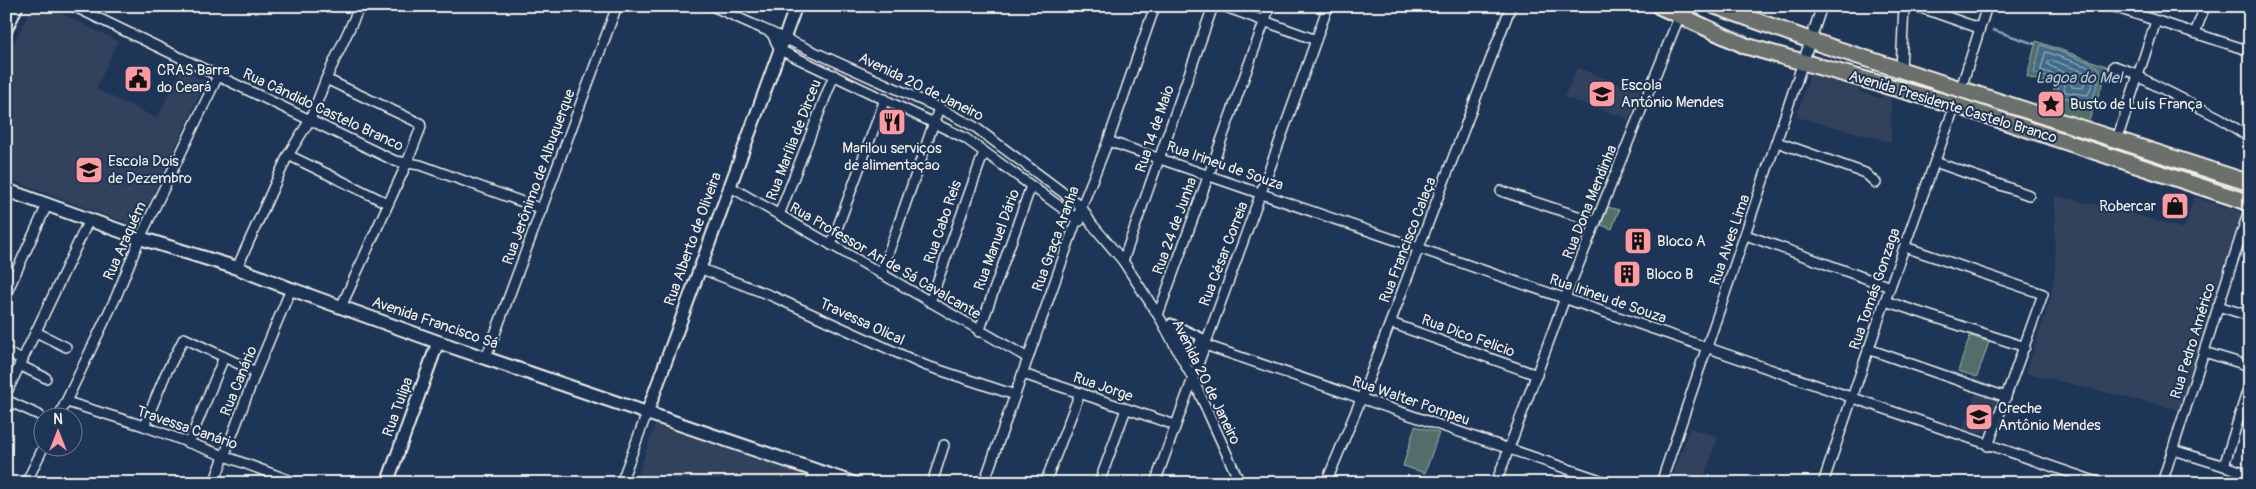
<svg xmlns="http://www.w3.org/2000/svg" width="2256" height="489" font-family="Pangolin,sans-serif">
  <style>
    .built { fill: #31425d }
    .green { fill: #536e6b; stroke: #a4b0aa; fill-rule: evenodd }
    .water { fill: #426b89; stroke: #89a1af }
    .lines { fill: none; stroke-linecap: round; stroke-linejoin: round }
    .shore { stroke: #adbbc2; stroke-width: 1 }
    .stream { stroke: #89a1af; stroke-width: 2.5 }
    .pedestrian-casing { stroke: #f4f1e8; stroke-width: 11 }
    .minor-casing { stroke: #f4f1e8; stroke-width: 12 }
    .tertiary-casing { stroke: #f4f1e8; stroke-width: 15 }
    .secondary-casing { stroke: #f4f1e8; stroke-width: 16 }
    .primary-casing { stroke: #f4f1e8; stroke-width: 19 }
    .pedestrian { stroke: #1d3557; stroke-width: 7 }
    .minor { stroke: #1d3557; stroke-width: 9 }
    .tertiary { stroke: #1d3557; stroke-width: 11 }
    .secondary { stroke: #1d3557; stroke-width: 12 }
    .primary { stroke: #6c706d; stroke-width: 15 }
    .labels { text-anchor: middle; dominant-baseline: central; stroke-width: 4; stroke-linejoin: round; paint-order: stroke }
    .poi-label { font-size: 15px; fill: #f4f1e8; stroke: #1d3557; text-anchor: start }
    .street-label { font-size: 15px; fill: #f4f1e8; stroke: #1d3557 }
    .water-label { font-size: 16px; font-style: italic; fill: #b6c2c7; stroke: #1d3557 }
  </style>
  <rect width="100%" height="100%" fill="#1d3557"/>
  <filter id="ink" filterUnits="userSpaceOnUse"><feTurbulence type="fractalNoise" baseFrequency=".02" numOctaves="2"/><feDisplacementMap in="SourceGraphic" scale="10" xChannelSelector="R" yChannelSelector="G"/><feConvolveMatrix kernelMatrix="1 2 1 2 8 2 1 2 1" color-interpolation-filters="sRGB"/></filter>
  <g filter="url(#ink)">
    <!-- built -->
    <g class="built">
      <path d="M32 6H46L118 41 96 89 157 118 181 69 201 79 204 85 140 222 132 225 6 178V59Z"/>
      <path d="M1577 68 1640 91 1629 119 1564 97Z"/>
      <path d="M1810 75 1857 88 1860 92 1881 98 1885 95 1891 97V142L1796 117Z"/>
      <path d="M2055 196 2124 211 2184 229 2194 197 2242 212 2179 410 2026 373 2051 297 2055 268Z"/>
      <path d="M1977 390 1995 397 1997 404 1984 431 1977 434 1963 429Z"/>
      <path d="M655 425 806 475 803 483H635Z"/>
      <path d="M1690 428 1718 437 1702 483H1670Z"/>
    </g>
    <!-- green -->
    <g class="green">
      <path d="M2036 41 2109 67 2088 123 2047 110 2055 86 2027 77ZM2041 45 2091 63 2099 68 2100 78 2091 102 2056 96 2060 82Z"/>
      <path d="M1608 207 1619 210 1612 229 1601 225Z"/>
      <path d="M1970 336 1989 342 1977 377 1958 371Z"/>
      <path d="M1415 426 1439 433 1425 473 1403 466Z"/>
    </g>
    <!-- water -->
    <path class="water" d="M2041 45 2091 63 2099 68 2100 78 2091 102 2056 96 2060 82 2034 73Z"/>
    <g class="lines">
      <!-- shore -->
      <g class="shore">
        <path d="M2046 52 2089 67 2094 71 2095 77 2088 95 2065 92 2063 78 2041 70Z"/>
        <path d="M2051 60 2087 73 2083 88 2072 87 2067 74 2048 65V62Z"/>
      </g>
      <!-- stream -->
      <path class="stream" d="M1993 30 2035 44"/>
      <defs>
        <path id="pedestrian" d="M1171 323 1201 337 1192 361 1169 326Z"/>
        <g id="minor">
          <path d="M73 6 395 161 420 165 542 209"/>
          <path d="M712 6 939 108 975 127 1081 206 1091 223 1123 261 1160 318 1192 377 1240 483"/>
          <path d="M1223 6 1316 40"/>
          <path d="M1916 6 1979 28"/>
          <path d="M2111 6 2250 51"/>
          <path d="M2195 33 2205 6"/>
          <path d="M772 34 780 50 965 138 1080 221"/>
          <path d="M2114 66 2134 73 2145 80 2220 118 2250 138"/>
          <path d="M1901 69 1904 6"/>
          <path d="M326 79 415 121 420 123 421 127 407 163 341 307"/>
          <path d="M1961 88 1987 6"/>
          <path d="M2117 139 2156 21"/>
          <path d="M1108 141 2100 483"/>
          <path d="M1777 142 1865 173 1876 183"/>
          <path d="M288 155 387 203"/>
          <path d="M1935 162 2029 195"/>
          <path d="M729 186 1028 358"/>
          <path d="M1501 191 1596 222"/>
          <path d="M779 215 834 75"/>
          <path d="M1746 235 1890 287"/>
          <path d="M831 245 885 99"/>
          <path d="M1905 247 2043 294 1988 446"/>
          <path d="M1123 261 1213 6"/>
          <path d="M237 268 288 155 310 120 326 79 360 6"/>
          <path d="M699 268 772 296 924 365 1015 395"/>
          <path d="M881 274 939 108"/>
          <path d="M6 294 47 205"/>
          <path d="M1885 301 2025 347"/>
          <path d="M930 302 984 152"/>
          <path d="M2218 306 2250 316"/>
          <path d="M1158 315 1270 6"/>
          <path d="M1391 323 1537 375"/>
          <path d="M36 332 66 347"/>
          <path d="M979 332 1031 186"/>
          <path d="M1205 345 1609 483"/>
          <path d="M1868 349 2006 397"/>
          <path d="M6 352 23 360"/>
          <path d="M2204 352 2250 366"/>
          <path d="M486 358 617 6"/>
          <path d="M19 365 46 378"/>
          <path d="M1023 374 1175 425"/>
          <path d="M6 394 89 220"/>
          <path d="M6 400 39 415"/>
          <path d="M67 402 144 426 297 483"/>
          <path d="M59 416 116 297 140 238 218 76"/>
          <path d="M144 426 166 373 184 338 256 372"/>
          <path d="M189 443 224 357"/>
          <path d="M2173 450 2250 474"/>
          <path d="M2224 466 2250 382"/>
          <path d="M26 483 44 446"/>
          <path d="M214 483 256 372 291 289"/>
          <path d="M621 483 647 413"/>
          <path d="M811 483 815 470"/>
          <path d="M932 483 944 445"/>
          <path d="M984 483 1079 213 1108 141 1155 6"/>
          <path d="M1045 483 1080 393"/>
          <path d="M1099 483 1126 409"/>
          <path d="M1155 483C1212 324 1272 166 1328 6"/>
          <path d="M1326 483 1361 399 1511 6"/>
          <path d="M1496 483 1565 298 1679 17"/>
          <path d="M1661 483 1822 6"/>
          <path d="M1823 483 1885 301 1955 105"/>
          <path d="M2162 483 2250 207"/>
        </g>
        <g id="tertiary">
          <path d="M6 30 17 6"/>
          <path d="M647 413 796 6"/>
          <path d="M387 483 438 342"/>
        </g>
        <path id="secondary" d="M6 190 140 238 237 268 291 289 438 342 853 483"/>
        <g id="primary">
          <path d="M1659 6 1746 46 1955 105 2250 203"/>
          <path d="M1715 6 1818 43 2250 183"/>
        </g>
      </defs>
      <!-- pedestrian casing -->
      <use href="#pedestrian" class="pedestrian-casing"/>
      <!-- minor casing -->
      <use href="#minor" class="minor-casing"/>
      <!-- tertiary casing -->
      <use href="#tertiary" class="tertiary-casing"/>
      <!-- secondary casing -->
      <use href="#secondary" class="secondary-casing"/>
      <!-- primary casing -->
      <use href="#primary" class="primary-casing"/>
      <!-- pedestrian -->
      <use href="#pedestrian" class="pedestrian"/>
      <!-- minor -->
      <use href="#minor" class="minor"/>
      <!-- tertiary -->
      <use href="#tertiary" class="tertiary"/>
      <!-- secondary -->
      <use href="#secondary" class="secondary"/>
      <!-- primary -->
      <use href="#primary" class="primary"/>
    </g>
  </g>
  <!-- icons -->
  <defs>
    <symbol id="civic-square" viewBox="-11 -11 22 22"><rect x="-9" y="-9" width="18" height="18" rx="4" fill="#ff9aa2" stroke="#1d3557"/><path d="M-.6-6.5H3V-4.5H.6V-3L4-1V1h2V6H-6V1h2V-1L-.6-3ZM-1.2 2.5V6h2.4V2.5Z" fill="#111"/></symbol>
    <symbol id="school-square" viewBox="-11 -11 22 22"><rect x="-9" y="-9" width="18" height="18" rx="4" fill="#ff9aa2" stroke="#1d3557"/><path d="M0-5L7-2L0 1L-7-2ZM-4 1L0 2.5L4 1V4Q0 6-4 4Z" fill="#111"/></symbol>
    <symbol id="sight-square" viewBox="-11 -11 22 22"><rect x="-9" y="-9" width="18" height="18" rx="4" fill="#ff9aa2" stroke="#1d3557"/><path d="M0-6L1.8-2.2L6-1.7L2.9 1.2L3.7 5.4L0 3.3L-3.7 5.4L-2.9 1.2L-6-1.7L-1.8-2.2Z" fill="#111"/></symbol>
    <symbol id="restaurant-square" viewBox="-11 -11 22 22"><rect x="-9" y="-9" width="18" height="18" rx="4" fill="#ff9aa2" stroke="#1d3557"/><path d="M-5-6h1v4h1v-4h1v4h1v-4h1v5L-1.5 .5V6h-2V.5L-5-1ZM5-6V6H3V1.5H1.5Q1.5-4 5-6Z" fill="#111"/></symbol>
    <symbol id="shop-square" viewBox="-11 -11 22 22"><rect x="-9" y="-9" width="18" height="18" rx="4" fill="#ff9aa2" stroke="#1d3557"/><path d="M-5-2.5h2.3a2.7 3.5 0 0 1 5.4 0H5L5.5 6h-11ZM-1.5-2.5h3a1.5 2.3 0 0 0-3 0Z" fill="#111"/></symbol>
    <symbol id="building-square" viewBox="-11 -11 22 22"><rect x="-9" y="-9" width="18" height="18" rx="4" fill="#ff9aa2" stroke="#1d3557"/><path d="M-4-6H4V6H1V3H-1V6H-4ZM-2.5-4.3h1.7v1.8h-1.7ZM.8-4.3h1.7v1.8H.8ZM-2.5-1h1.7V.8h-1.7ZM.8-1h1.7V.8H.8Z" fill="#111"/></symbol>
  </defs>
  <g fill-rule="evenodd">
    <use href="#civic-square" x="122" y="63" width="32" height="32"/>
    <use href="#school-square" x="1586" y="78" width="32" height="32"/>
    <use href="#sight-square" x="2035" y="88" width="32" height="32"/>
    <use href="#restaurant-square" x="876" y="106" width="32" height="32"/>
    <use href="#school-square" x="73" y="154" width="32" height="32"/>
    <use href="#shop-square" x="2159" y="190" width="32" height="32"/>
    <use href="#building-square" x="1622" y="225" width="32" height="32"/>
    <use href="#building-square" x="1611" y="258" width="32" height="32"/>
    <use href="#school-square" x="1963" y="401" width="32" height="32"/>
  </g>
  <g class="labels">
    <!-- poi labels -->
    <g class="poi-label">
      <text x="157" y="70">CRAS Barra<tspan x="157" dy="17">do Ceará</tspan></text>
      <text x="1621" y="85">Escola<tspan x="1621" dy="17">Antônio Mendes</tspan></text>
      <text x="2070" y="104">Busto de Luís França</text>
      <text x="892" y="148" text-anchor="middle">Marilou serviços<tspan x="892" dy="17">de alimentaçao</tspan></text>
      <text x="108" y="161">Escola Dois<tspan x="108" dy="17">de Dezembro</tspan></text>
      <text x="2156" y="206" text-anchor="end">Robercar</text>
      <text x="1657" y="241">Bloco A</text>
      <text x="1646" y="274">Bloco B</text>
      <text x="1998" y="408">Creche<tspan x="1998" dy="17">Antônio Mendes</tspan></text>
    </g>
    <!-- street labels -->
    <g class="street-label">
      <text transform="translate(921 87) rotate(26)">Avenida 20 de Janeiro</text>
      <text transform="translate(1953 107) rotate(17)">Avenida Presidente Castelo Branco</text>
      <text transform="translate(323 110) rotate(25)">Rua Cândido Castelo Branco</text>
      <text transform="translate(1155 129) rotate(-71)">Rua 14 de Maio</text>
      <text transform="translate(794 140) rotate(-69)">Rua Marília de Dirceu</text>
      <text transform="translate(1225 166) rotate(19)">Rua Irineu de Souza</text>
      <text transform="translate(539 177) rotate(-70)">Rua Jerônimo de Albuquerque</text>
      <text transform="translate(1590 202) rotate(-68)">Rua Dona Mendinha</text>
      <text transform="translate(943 222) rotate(-71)">Rua Cabo Reis</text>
      <text transform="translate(1175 226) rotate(-70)">Rua 24 de Junha</text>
      <text transform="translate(693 239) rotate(-70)">Rua Alberto de Oliveira</text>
      <text transform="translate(1056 239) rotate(-70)">Rua Graça Aranha</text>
      <text transform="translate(997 240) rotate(-70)">Rua Manuel Dário</text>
      <text transform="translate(1408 240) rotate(-69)">Rua Francisco Calaça</text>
      <text transform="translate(1730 240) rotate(-71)">Rua Alves Lima</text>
      <text transform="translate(125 241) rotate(-66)">Rua Araquém</text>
      <text transform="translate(1224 254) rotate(-69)">Rua César Correia</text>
      <text transform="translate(885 261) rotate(30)">Rua Professor Ari de Sá Cavalcante</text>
      <text transform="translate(1875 289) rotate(-71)">Rua Tomás Gonzaga</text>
      <text transform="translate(1608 299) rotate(19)">Rua Irineu de Souza</text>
      <text transform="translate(862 322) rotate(25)">Travessa Olical</text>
      <text transform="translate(435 323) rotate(19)">Avenida Francisco Sá</text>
      <text transform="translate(1468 336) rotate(20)">Rua Dico Felicio</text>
      <text transform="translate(2193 341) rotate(-73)">Rua Pedro Américo</text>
      <text transform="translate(239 381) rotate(-68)">Rua Canário</text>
      <text transform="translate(1206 382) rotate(64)">Avenida 20 de Janeiro</text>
      <text transform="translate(1103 387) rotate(19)">Rua Jorge</text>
      <text transform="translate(1411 401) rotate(19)">Rua Walter Pompeu</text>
      <text transform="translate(398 407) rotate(-70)">Rua Tulipa</text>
      <text transform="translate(187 428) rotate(19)">Travessa Canário</text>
    </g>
    <!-- water labels -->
    <g class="water-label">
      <text x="2079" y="78">Lagoa do Mel</text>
    </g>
  </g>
  <!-- margin -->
  <rect width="2256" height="489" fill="none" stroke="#1d3557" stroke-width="25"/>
  <rect x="12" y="12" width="2231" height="464" fill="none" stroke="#f4f1e8" stroke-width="2" filter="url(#ink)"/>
  <!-- north arrow -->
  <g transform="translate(58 432)"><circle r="24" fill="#1d3557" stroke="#738091"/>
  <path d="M0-4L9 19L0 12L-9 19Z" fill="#ff9aa2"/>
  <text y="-8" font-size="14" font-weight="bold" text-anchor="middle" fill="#f4f1e8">N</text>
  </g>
</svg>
